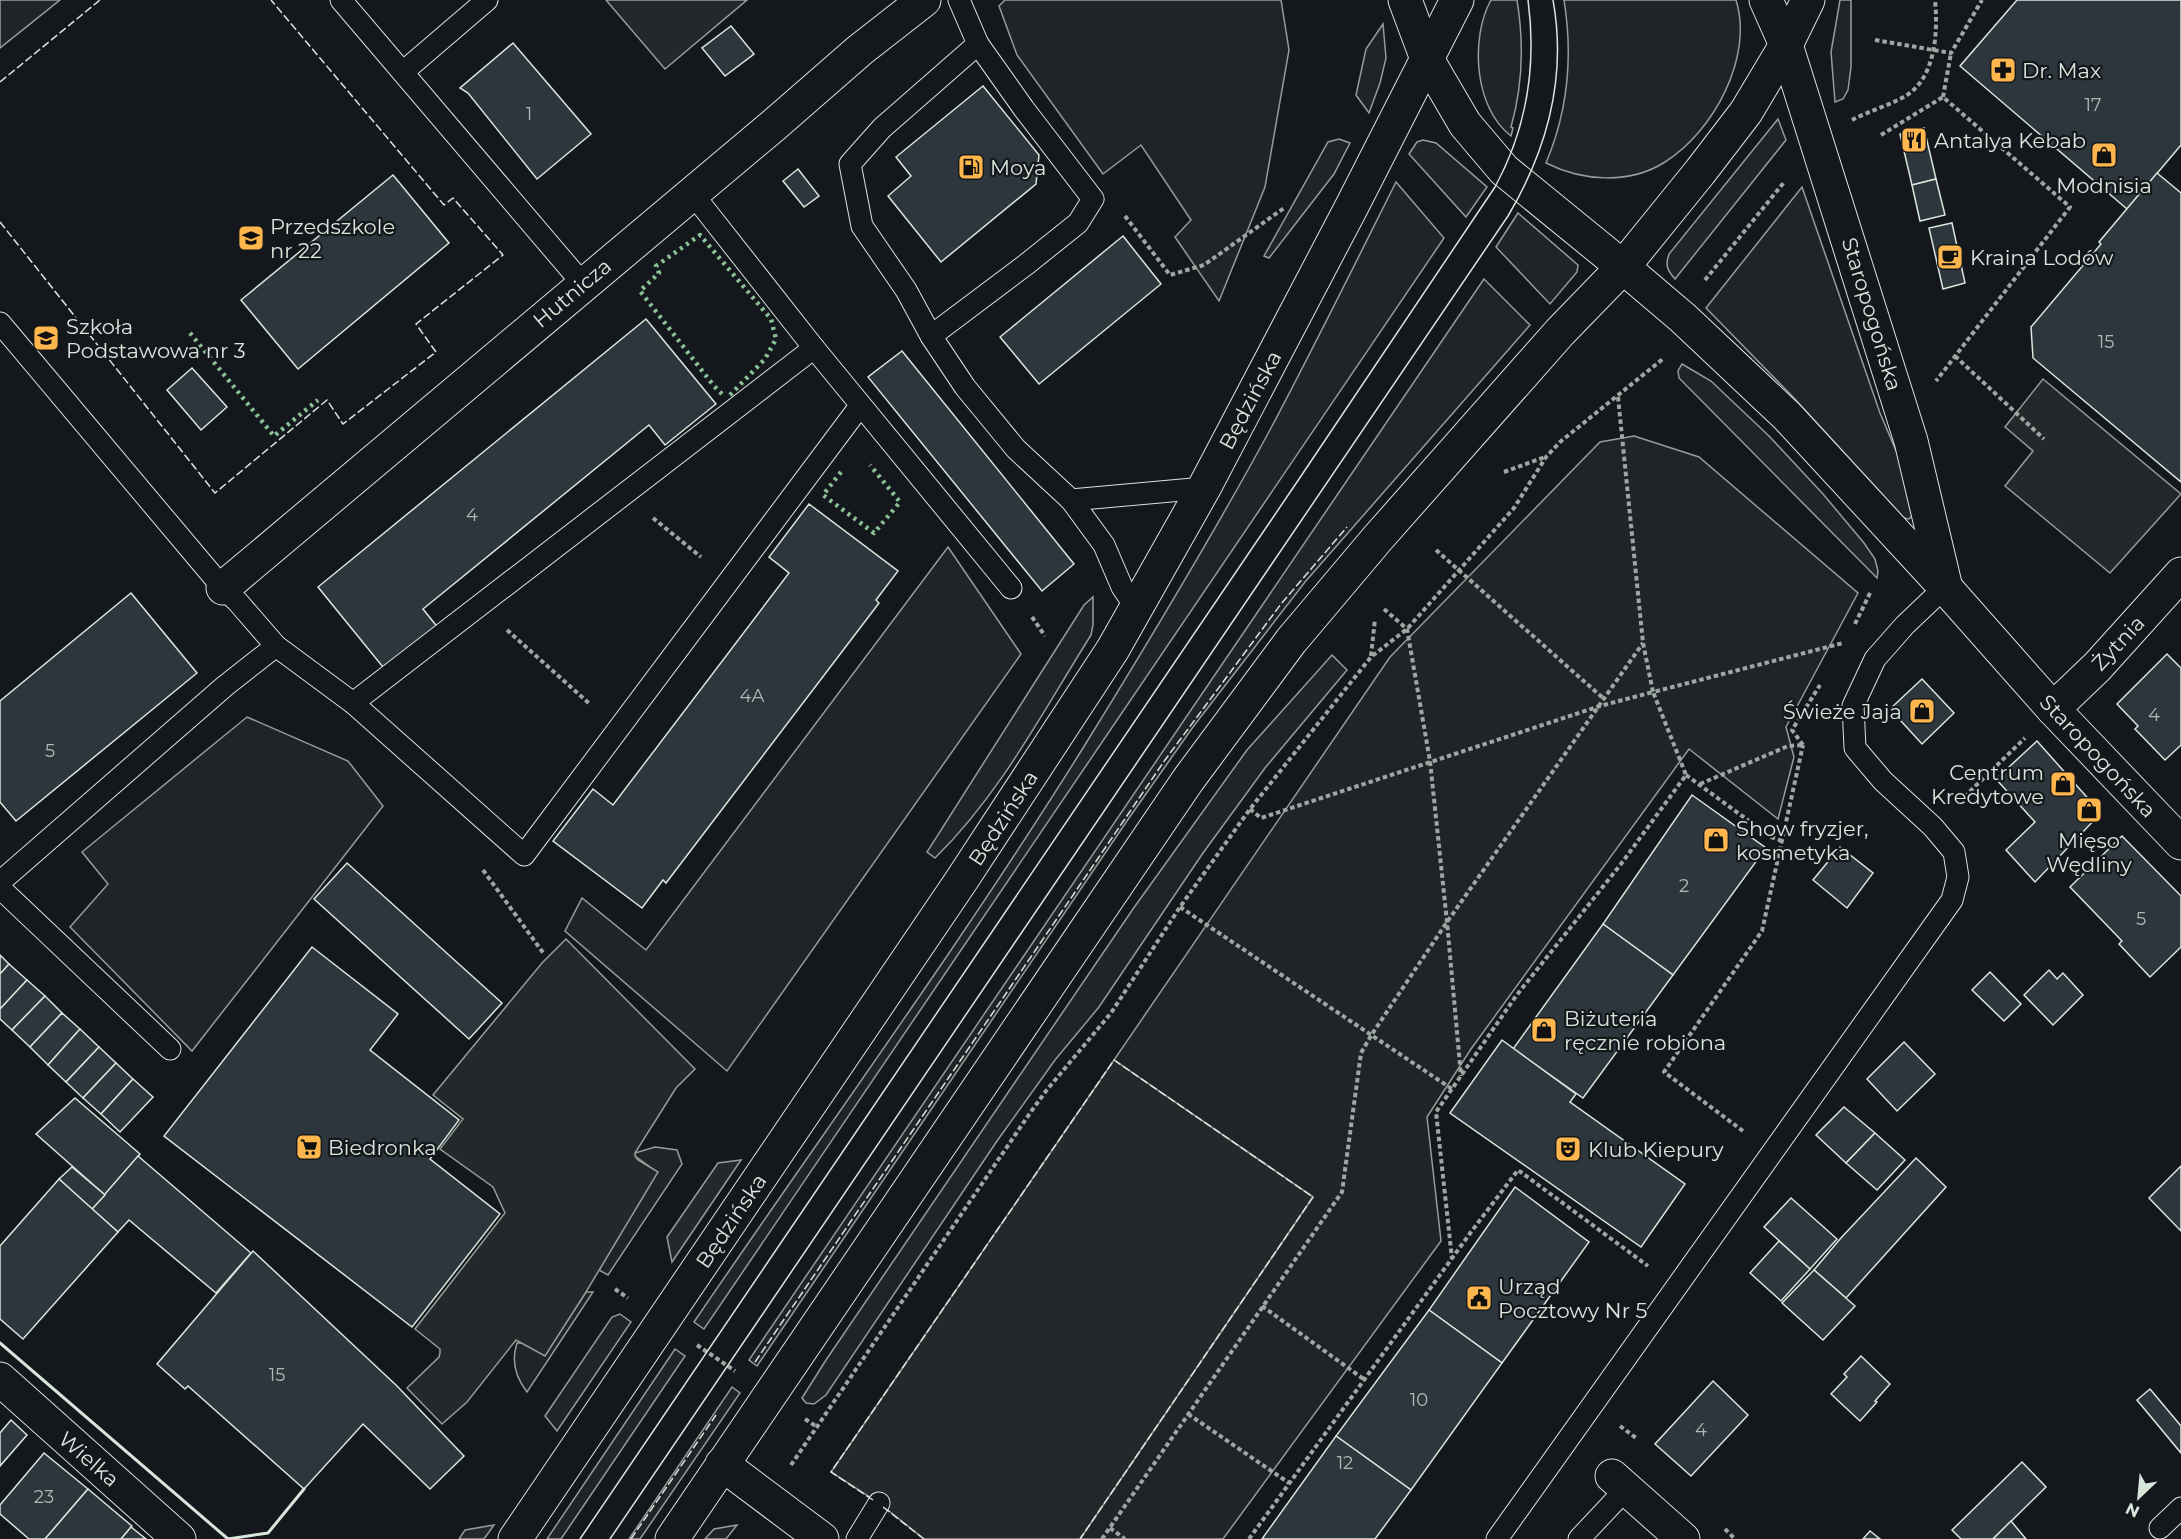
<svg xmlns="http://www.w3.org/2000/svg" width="2181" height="1539" font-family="Montserrat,sans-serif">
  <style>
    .green { fill: #202428; stroke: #939e99; stroke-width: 1.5 }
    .parking { fill: #24282b; stroke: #939e99; stroke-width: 1.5 }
    .building { fill: #2c363c; stroke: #d8e6dc; stroke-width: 1.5 }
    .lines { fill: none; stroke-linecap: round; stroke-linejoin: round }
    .lane-casing { stroke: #d8e6dc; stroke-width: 23 }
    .street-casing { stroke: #d8e6dc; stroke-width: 35 }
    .secondary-casing { stroke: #d8e6dc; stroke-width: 35 }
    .path { stroke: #9da8a2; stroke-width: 4; stroke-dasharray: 4.5 3; stroke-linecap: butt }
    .lane { stroke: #14181c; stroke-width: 21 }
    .street { stroke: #14181c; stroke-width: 33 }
    .secondary { stroke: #14181c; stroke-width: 33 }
    .tram { stroke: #d8e6dc; stroke-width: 1.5 }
    .hedge { stroke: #8ac095; stroke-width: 4.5; stroke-dasharray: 3 4.5; stroke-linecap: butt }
    .fence { stroke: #d8e6dc; stroke-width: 1.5; stroke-dasharray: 8 3; stroke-linecap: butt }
    .wall { stroke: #d8e6dc; stroke-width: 3 }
    .labels { text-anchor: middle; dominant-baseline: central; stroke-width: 4.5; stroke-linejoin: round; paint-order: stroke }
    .number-label { font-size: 18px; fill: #adbab4 }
    .poi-label { font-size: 21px; fill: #d8e6dc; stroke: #14181c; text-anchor: start }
    .street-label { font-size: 21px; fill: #d8e6dc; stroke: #14181c }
  </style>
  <rect width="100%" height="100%" fill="#14181c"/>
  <!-- green -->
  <g class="green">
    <path d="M0 0H60L0 48Z"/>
    <path d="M1005 0H1281L1289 50 1265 187 1219 301 1175 237 1191 220 1141 145 1103 174 1017 55 999 6Z"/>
    <path d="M1491 0H1517C1524 43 1523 85 1511 127L1513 128 1511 136C1474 108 1470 38 1491 0Z"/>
    <path d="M1564 0H1736C1754 57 1713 132 1665 162 1629 185 1582 181 1546 163 1568 111 1573 56 1564 0Z"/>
    <path d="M1840 0H1851V67L1848 90 1843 99 1835 102 1831 52Z"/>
    <path d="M1383 24 1386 58 1380 83 1369 113 1356 95 1366 49Z"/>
    <path d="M1778 119 1786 140 1675 279C1667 270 1665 265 1669 254Z"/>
    <path d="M1339 139 1350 143 1334 174 1269 258 1264 256 1328 142Z"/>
    <path d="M1423 140 1436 143 1487 187 1466 217 1409 154 1417 142Z"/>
    <path d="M1396 182 1444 238 704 1329 694 1322C824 1131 961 944 1083 748 1148 643 1212 537 1271 428 1314 347 1355 264 1396 182Z"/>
    <path d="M1802 187 1880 413 1920 507 1909 519 1904 518 1794 398 1706 308Z"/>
    <path d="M1518 213 1578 265 1577 272 1550 304 1496 247Z"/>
    <path d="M1484 279 1530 325 1305 582 1193 727 1129 818 757 1366 749 1360Z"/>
    <path d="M1682 364 1711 381 1769 436 1823 494 1864 543 1875 559 1878 571 1877 578 1679 378 1678 371Z"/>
    <path d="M1634 436 1699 457 1858 593 1786 727 1794 757 1778 819 1689 749 1471 1049 1427 1117 1441 1241 1223 1539H1080L1313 1197 1114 1060 1390 657 1600 442Z"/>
    <path d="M948 547 1021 654 727 1071 565 931 582 898 646 950Z"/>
    <path d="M1093 597V625L1091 635C1042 713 1001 793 935 858L927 852 1084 605Z"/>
    <path d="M1332 655 1347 670 1265 768 1203 853 1099 1007 1055 1060 997 1141 826 1395 814 1404 806 1403 802 1398 826 1360 1133 909 1247 750Z"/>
    <path d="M247 717 348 761 383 806 192 1051 70 927 108 884 82 852Z"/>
    <path d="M655 1147 677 1150 682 1164 608 1275 599 1270 657 1172 635 1156V1153Z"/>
    <path d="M586 1292H593L527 1392C516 1378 511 1361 517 1343H522L545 1355Z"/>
    <path d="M620 1314 631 1322 557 1431 545 1416 612 1317Z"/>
    <path d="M675 1349 685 1356 561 1539H547Z"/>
    <path d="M732 1387 740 1393 640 1539H629Z"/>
    <path d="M737 1525 726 1539H705L714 1529Z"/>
  </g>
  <!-- parking -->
  <g class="parking">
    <path d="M606 0H747L665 69Z"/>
    <path d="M2043 379 2181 494 2110 573 2005 486 2033 451 2005 427Z"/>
    <path d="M566 939 695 1069 676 1088 635 1153V1156L638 1160 658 1172 586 1292 545 1356 516 1340 467 1402 442 1424 407 1388 439 1357 440 1353V1349L415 1329 505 1213 493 1187 440 1149 463 1119 433 1095 542 963Z"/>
    <path d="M1114 1060 1313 1197 1080 1539H924L879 1503 831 1472Z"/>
    <path d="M741 1160 672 1262 667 1237 718 1163Z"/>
    <path d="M494 1525 484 1539H459L465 1530Z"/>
  </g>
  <!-- building -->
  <g class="building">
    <path d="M2017 0H2181V145L2127 209 1960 66Z"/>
    <path d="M731 26 754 54 725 76 702 48Z"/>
    <path d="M513 43 591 134 537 179 468 93 460 88Z"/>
    <path d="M983 86 1039 155 1036 184 941 262 888 196 911 176 896 157Z"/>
    <path d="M1924 128 1936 179 1912 185 1900 134Z"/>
    <path d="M798 169 819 196 804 207 783 181Z"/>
    <path d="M2157 173 2181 193V482L2033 358 2031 327 2101 244 2099 242Z"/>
    <path d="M393 175 449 243 298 369 241 300Z"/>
    <path d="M1936 179 1945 215 1920 221 1912 185Z"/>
    <path d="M1952 223 1965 283 1943 289 1929 228Z"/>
    <path d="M1123 236 1161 284 1039 384 1000 337Z"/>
    <path d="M646 319 716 404 665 445 649 425 423 609 439 629 387 672 318 587Z"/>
    <path d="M902 351 1074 564 1042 591 868 377Z"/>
    <path d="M192 368 227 407 201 430 167 390Z"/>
    <path d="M809 504 898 571 876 600 879 603 666 883 663 880 642 908 553 841 593 789 613 805 789 573 769 557Z"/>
    <path d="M131 593 197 673 16 821 0 802V701Z"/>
    <path d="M2167 654 2181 668V745L2165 760 2135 729 2138 726 2117 704Z"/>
    <path d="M1922 679 1954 713 1922 744 1890 709Z"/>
    <path d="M2037 741 2101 813 2035 882 2006 850 2035 822 1996 779Z"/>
    <path d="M1692 795 1766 848 1673 975 1603 924Z"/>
    <path d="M2122 836 2181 896V947L2150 977 2119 944 2122 941 2070 887Z"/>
    <path d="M1840 847 1873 873 1847 908 1813 880Z"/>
    <path d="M347 863 502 1003 469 1039 314 899Z"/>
    <path d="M1603 924 1673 975 1583 1098 1513 1049Z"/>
    <path d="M312 947 398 1014 370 1050 459 1120 430 1159 500 1214 412 1327 164 1136Z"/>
    <path d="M0 955 9 964 0 974Z"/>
    <path d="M9 964 27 980 0 1009V974Z"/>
    <path d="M2049 970 2057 979 2063 973 2083 995 2053 1025 2024 995Z"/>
    <path d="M1990 972 2021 1004 2004 1021 1972 990Z"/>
    <path d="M27 980 45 996 12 1030 0 1019V1009Z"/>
    <path d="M45 996 62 1013 30 1047 12 1030Z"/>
    <path d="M62 1013 80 1029 48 1065 30 1047Z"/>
    <path d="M80 1029 99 1047 66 1082 48 1065Z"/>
    <path d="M1502 1040 1576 1094 1570 1102 1685 1184 1641 1247 1450 1113Z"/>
    <path d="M1904 1042 1935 1074 1897 1111 1867 1079Z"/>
    <path d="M99 1047 116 1063 83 1098 66 1082Z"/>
    <path d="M116 1063 133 1079 101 1114 83 1098Z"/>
    <path d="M133 1079 153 1097 120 1132 101 1114Z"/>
    <path d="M75 1098 140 1154 105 1195 36 1134Z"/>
    <path d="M1844 1107 1875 1133 1846 1163 1816 1135Z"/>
    <path d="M1875 1133 1905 1160 1877 1190 1846 1163Z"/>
    <path d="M138 1156 251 1253 216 1293 129 1220 118 1232 92 1209Z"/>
    <path d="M1916 1158 1946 1187 1846 1298 1814 1270 1840 1239Z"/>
    <path d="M2181 1166V1231L2149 1198Z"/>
    <path d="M72 1167 105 1195 92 1209 59 1179Z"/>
    <path d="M59 1179 118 1232 23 1339 0 1319V1246Z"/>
    <path d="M1515 1187 1589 1242 1502 1363 1429 1310Z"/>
    <path d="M1791 1198 1837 1239 1810 1269 1764 1227Z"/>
    <path d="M1779 1241 1810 1269 1781 1301 1750 1273Z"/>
    <path d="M253 1251 397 1386 464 1456 430 1489 363 1424 304 1489 188 1386 185 1389 157 1364Z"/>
    <path d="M1814 1270 1855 1306 1823 1340 1782 1303Z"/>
    <path d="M1429 1310 1502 1363 1411 1490 1336 1436Z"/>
    <path d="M1861 1356 1890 1384 1875 1401 1877 1402 1860 1421 1831 1394 1847 1377 1844 1374Z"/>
    <path d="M1713 1381 1748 1415 1691 1476 1655 1444Z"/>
    <path d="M2150 1389 2181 1426V1453L2137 1400Z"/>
    <path d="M11 1420 27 1435 0 1466V1433Z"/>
    <path d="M1336 1436 1411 1490 1375 1539H1262Z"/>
    <path d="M44 1453 88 1489 45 1539H29L0 1514V1505Z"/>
    <path d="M2022 1462 2046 1487 1993 1539H1961L1952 1530Z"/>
    <path d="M88 1489 132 1526 121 1539H45Z"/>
    <path d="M2011 1521 2026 1539H1993Z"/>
    <path d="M131 1527 146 1539H121Z"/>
    <path d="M1870 1531 1880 1539H1863Z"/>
  </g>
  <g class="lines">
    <defs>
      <g id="lane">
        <path d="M341 0 583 284"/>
        <path d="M959 0 978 44 1024 109 1093 199 1078 223 1028 263 931 336 965 387 1016 449 1071 500 1204 488"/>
        <path d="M403 72 487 0"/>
        <path d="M692 193 814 348 1011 588"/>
        <path d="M0 323 223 588 237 601 276 646 353 703 524 855 860 406"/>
        <path d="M931 336 906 290 862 226 850 164 882 128 978 44"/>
        <path d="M1071 500 1104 545 1122 587 1137 609"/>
        <path d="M353 703 814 348"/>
        <path d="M0 882 225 686 276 646"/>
        <path d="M0 888 170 1049"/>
        <path d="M2160 1528 2181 1508"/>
        <path d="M857 1539 879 1503"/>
        <path d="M1497 1539 1952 900 1958 877 1954 852 1933 827 1883 781 1855 748 1853 706 1875 659 1905 625 1945 587"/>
        <path d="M1579 1539 1626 1489"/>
      </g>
      <g id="street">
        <path d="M1405 0 1427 59"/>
        <path d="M1786 45 1911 441 1945 584"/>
        <path d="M1623 267 1683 318 1787 416 1945 587 2053 709 2181 843"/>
        <path d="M223 588 774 125 860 50 924 0"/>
        <path d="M2053 709 2097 667 2181 574"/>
        <path d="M0 1379 179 1539"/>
        <path d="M722 1464 822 1539"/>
        <path d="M1612 1476 1683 1539"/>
      </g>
      <g id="secondary">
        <path d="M1766 0 1786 45"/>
        <path d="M1427 59 1465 124 1504 170 1623 267"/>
        <path d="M515 1539 961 881 1113 649 1204 488 1352 206 1457 0"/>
        <path d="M672 1539 1188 780 1291 641 1377 539 1560 332 1623 267 1700 172 1746 112 1786 45 1808 0"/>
      </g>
    </defs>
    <!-- lane casing -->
    <use href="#lane" class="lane-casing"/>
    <!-- street casing -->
    <use href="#street" class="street-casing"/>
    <!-- secondary casing -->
    <use href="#secondary" class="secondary-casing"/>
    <!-- path -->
    <g class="path">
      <path d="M1875 40 1951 53 1982 0"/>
      <path d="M1943 97 1951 53"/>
      <path d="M1852 120C1869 111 1893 104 1907 95 1936 76 1938 31 1935 0"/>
      <path d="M1881 135 1943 97 2070 207 1936 381"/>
      <path d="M1125 216 1170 275 1204 265 1284 208"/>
      <path d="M1705 280 1785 181"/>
      <path d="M1955 356 2044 439"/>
      <path d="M1618 397 1643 643 1653 692 1843 643"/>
      <path d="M1504 472 1545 457"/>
      <path d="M653 518 701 557"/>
      <path d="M1436 550 1604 699"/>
      <path d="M1384 609 1407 629 1430 761 1447 922 1461 1076"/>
      <path d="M1032 617 1045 636"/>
      <path d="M1855 624 1871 591"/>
      <path d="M507 630 591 705"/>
      <path d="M1371 656 1375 619"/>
      <path d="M1803 745 1792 730 1820 685"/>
      <path d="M1686 775 1771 837 1782 841"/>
      <path d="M1700 784 1788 746 1803 745"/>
      <path d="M1959 802 2025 738"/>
      <path d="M1250 809 1261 818 1600 706 1653 692 1686 775 1621 864 1516 996 1436 1112 1452 1259"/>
      <path d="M483 870 544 954"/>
      <path d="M1180 907 1452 1089"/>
      <path d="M1743 1131 1664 1072 1762 931 1803 745"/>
      <path d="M615 1289 628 1298"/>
      <path d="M1262 1306 1365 1380"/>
      <path d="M697 1345 735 1371"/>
      <path d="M1188 1414 1289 1483"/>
      <path d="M805 1419 817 1427"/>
      <path d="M1620 1426 1636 1438"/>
      <path d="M791 1465 1030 1113 1046 1091 1111 1013 1180 907 1250 809 1371 657 1407 629 1514 508 1546 457 1560 442 1664 358"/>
      <path d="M1110 1528 1125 1539"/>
      <path d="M1725 1529 1735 1539"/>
      <path d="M1102 1539 1342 1192 1361 1053 1372 1034 1447 922 1643 643"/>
      <path d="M1249 1539 1471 1232 1518 1170 1648 1266"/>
    </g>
    <!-- lane -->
    <use href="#lane" class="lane"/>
    <!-- street -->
    <use href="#street" class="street"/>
    <!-- secondary -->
    <use href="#secondary" class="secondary"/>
    <!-- tram -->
    <g class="tram">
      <path d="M580 1539 1297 482 1495 187C1527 128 1537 67 1528 0"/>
      <path d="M610 1539 1508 216C1547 150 1567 77 1553 0"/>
    </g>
    <!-- hedge -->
    <g class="hedge">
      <path d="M190 333 274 436 318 400"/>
      <path d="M722 394 714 386 640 291 659 273 656 266 700 235 771 319 776 339 765 359 730 395"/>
      <path d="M841 472 823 495 874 533 900 502 870 465"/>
    </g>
    <!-- fence -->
    <g class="fence">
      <path d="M0 82 100 0"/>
      <path d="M0 222 215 493 327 400 343 424 436 352 416 324 503 255 453 198 444 205 271 0"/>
      <path d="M755 1362 1165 760 1281 604 1347 527"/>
      <path d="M873 1500 831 1472 1114 1060 1313 1197 1080 1539"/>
      <path d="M883 1507 924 1539"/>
      <path d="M631 1539 716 1415"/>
    </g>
    <!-- wall -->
    <g class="wall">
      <path d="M0 1343 228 1539"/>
      <path d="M228 1539 268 1533 304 1489"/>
    </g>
  </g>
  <!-- icons -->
  <defs>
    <symbol id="pharmacy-square" viewBox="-11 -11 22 22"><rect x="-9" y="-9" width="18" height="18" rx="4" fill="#ffb74d" stroke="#14181c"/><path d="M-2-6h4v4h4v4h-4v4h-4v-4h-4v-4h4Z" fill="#111"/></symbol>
    <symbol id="restaurant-square" viewBox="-11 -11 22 22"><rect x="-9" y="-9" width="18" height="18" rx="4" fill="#ffb74d" stroke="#14181c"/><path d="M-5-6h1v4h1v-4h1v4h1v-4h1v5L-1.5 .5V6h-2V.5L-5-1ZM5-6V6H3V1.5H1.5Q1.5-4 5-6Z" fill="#111"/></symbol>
    <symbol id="shop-square" viewBox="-11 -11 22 22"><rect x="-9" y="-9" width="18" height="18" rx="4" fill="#ffb74d" stroke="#14181c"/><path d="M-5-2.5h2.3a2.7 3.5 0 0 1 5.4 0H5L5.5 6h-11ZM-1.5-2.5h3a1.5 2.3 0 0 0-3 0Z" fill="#111"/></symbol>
    <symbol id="fuel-square" viewBox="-11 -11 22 22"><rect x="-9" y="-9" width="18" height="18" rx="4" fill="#ffb74d" stroke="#14181c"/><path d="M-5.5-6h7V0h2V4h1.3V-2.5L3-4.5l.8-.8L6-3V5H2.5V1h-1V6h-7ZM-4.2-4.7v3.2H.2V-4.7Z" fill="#111"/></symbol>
    <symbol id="school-square" viewBox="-11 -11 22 22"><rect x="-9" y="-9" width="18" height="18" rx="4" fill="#ffb74d" stroke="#14181c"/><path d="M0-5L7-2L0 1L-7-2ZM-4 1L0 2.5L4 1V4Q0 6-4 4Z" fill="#111"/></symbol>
    <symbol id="cafe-square" viewBox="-11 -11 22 22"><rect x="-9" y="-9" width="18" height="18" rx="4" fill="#ffb74d" stroke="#14181c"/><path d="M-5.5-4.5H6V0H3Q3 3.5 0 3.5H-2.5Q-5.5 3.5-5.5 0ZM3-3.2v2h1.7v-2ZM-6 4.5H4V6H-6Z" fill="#111"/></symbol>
    <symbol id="supermarket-square" viewBox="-11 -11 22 22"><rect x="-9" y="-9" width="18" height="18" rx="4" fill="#ffb74d" stroke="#14181c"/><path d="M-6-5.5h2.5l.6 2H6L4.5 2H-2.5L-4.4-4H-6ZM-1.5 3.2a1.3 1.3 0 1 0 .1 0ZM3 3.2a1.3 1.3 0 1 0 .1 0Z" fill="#111"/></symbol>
    <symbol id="theatre-square" viewBox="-11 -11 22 22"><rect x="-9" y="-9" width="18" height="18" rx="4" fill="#ffb74d" stroke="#14181c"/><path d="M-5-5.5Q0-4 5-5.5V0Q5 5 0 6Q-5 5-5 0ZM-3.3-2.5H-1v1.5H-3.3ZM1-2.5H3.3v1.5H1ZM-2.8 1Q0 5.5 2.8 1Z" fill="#111"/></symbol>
    <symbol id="civic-square" viewBox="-11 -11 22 22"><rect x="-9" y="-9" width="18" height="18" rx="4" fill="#ffb74d" stroke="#14181c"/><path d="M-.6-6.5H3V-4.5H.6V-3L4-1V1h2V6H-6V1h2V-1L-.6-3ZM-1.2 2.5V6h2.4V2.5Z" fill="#111"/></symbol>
  </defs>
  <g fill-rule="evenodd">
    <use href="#pharmacy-square" x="1988" y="55" width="30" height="30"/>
    <use href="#restaurant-square" x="1899" y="125" width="30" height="30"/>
    <use href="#shop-square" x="2089" y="140" width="30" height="30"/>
    <use href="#fuel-square" x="956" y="152" width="30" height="30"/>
    <use href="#school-square" x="236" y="223" width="30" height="30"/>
    <use href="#cafe-square" x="1935" y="242" width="30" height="30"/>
    <use href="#school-square" x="31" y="323" width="30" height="30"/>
    <use href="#shop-square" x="1907" y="696" width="30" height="30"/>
    <use href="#shop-square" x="2048" y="769" width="30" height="30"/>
    <use href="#shop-square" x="2074" y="795" width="30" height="30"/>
    <use href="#shop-square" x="1701" y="825" width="30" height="30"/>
    <use href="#shop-square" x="1529" y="1015" width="30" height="30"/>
    <use href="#supermarket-square" x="294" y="1132" width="30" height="30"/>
    <use href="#theatre-square" x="1553" y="1134" width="30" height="30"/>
    <use href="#civic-square" x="1464" y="1283" width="30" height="30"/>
  </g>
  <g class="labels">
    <!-- number labels -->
    <g class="number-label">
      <text x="2093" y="105">17</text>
      <text x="529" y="114">1</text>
      <text x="2106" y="342">15</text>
      <text x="472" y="515">4</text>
      <text x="752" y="696">4A</text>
      <text x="2154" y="715">4</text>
      <text x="50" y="751">5</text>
      <text x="1684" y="886">2</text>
      <text x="2141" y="919">5</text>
      <text x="277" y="1375">15</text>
      <text x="1419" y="1400">10</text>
      <text x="1701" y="1430">4</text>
      <text x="1345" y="1463">12</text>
      <text x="44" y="1497">23</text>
    </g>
    <!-- poi labels -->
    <g class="poi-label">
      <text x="2022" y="70">Dr. Max</text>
      <text x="1934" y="140">Antalya Kebab</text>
      <text x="990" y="167">Moya</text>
      <text x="2104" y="185" text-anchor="middle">Modnisia</text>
      <text x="270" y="226">Przedszkole<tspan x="270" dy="24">nr 22</tspan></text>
      <text x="1970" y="257">Kraina Lodów</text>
      <text x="66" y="326">Szkoła<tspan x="66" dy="24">Podstawowa nr 3</tspan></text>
      <text x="1902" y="711" text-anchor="end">Świeże Jaja</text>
      <text x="2044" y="772" text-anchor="end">Centrum<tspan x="2044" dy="24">Kredytowe</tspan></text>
      <text x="1736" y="828">Show fryzjer,<tspan x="1736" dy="24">kosmetyka</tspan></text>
      <text x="2089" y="840" text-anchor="middle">Mięso<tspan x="2089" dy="24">Wędliny</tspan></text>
      <text x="1564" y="1018">Biżuteria<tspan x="1564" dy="24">ręcznie robiona</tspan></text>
      <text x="328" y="1147">Biedronka</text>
      <text x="1588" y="1149">Klub Kiepury</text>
      <text x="1498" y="1286">Urząd<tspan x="1498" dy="24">Pocztowy Nr 5</tspan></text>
    </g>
    <!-- street labels -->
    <g class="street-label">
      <text transform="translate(572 293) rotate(-40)">Hutnicza</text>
      <text transform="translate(1872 314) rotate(73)">Staropogońska</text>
      <text transform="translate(1250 400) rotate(-62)">Będzińska</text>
      <text transform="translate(2118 643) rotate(-47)">Żytnia</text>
      <text transform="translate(2098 756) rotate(47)">Staropogońska</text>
      <text transform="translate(1003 818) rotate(-57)">Będzińska</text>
      <text transform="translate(731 1221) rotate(-56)">Będzińska</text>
      <text transform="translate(89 1459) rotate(41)">Wielka</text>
    </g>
  </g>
  <!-- north arrow -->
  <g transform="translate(2139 1497) rotate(206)" stroke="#14181c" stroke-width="4.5" paint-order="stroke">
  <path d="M0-4.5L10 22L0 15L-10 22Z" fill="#d8e6dc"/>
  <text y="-9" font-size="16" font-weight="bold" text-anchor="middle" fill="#d8e6dc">N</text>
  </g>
</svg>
